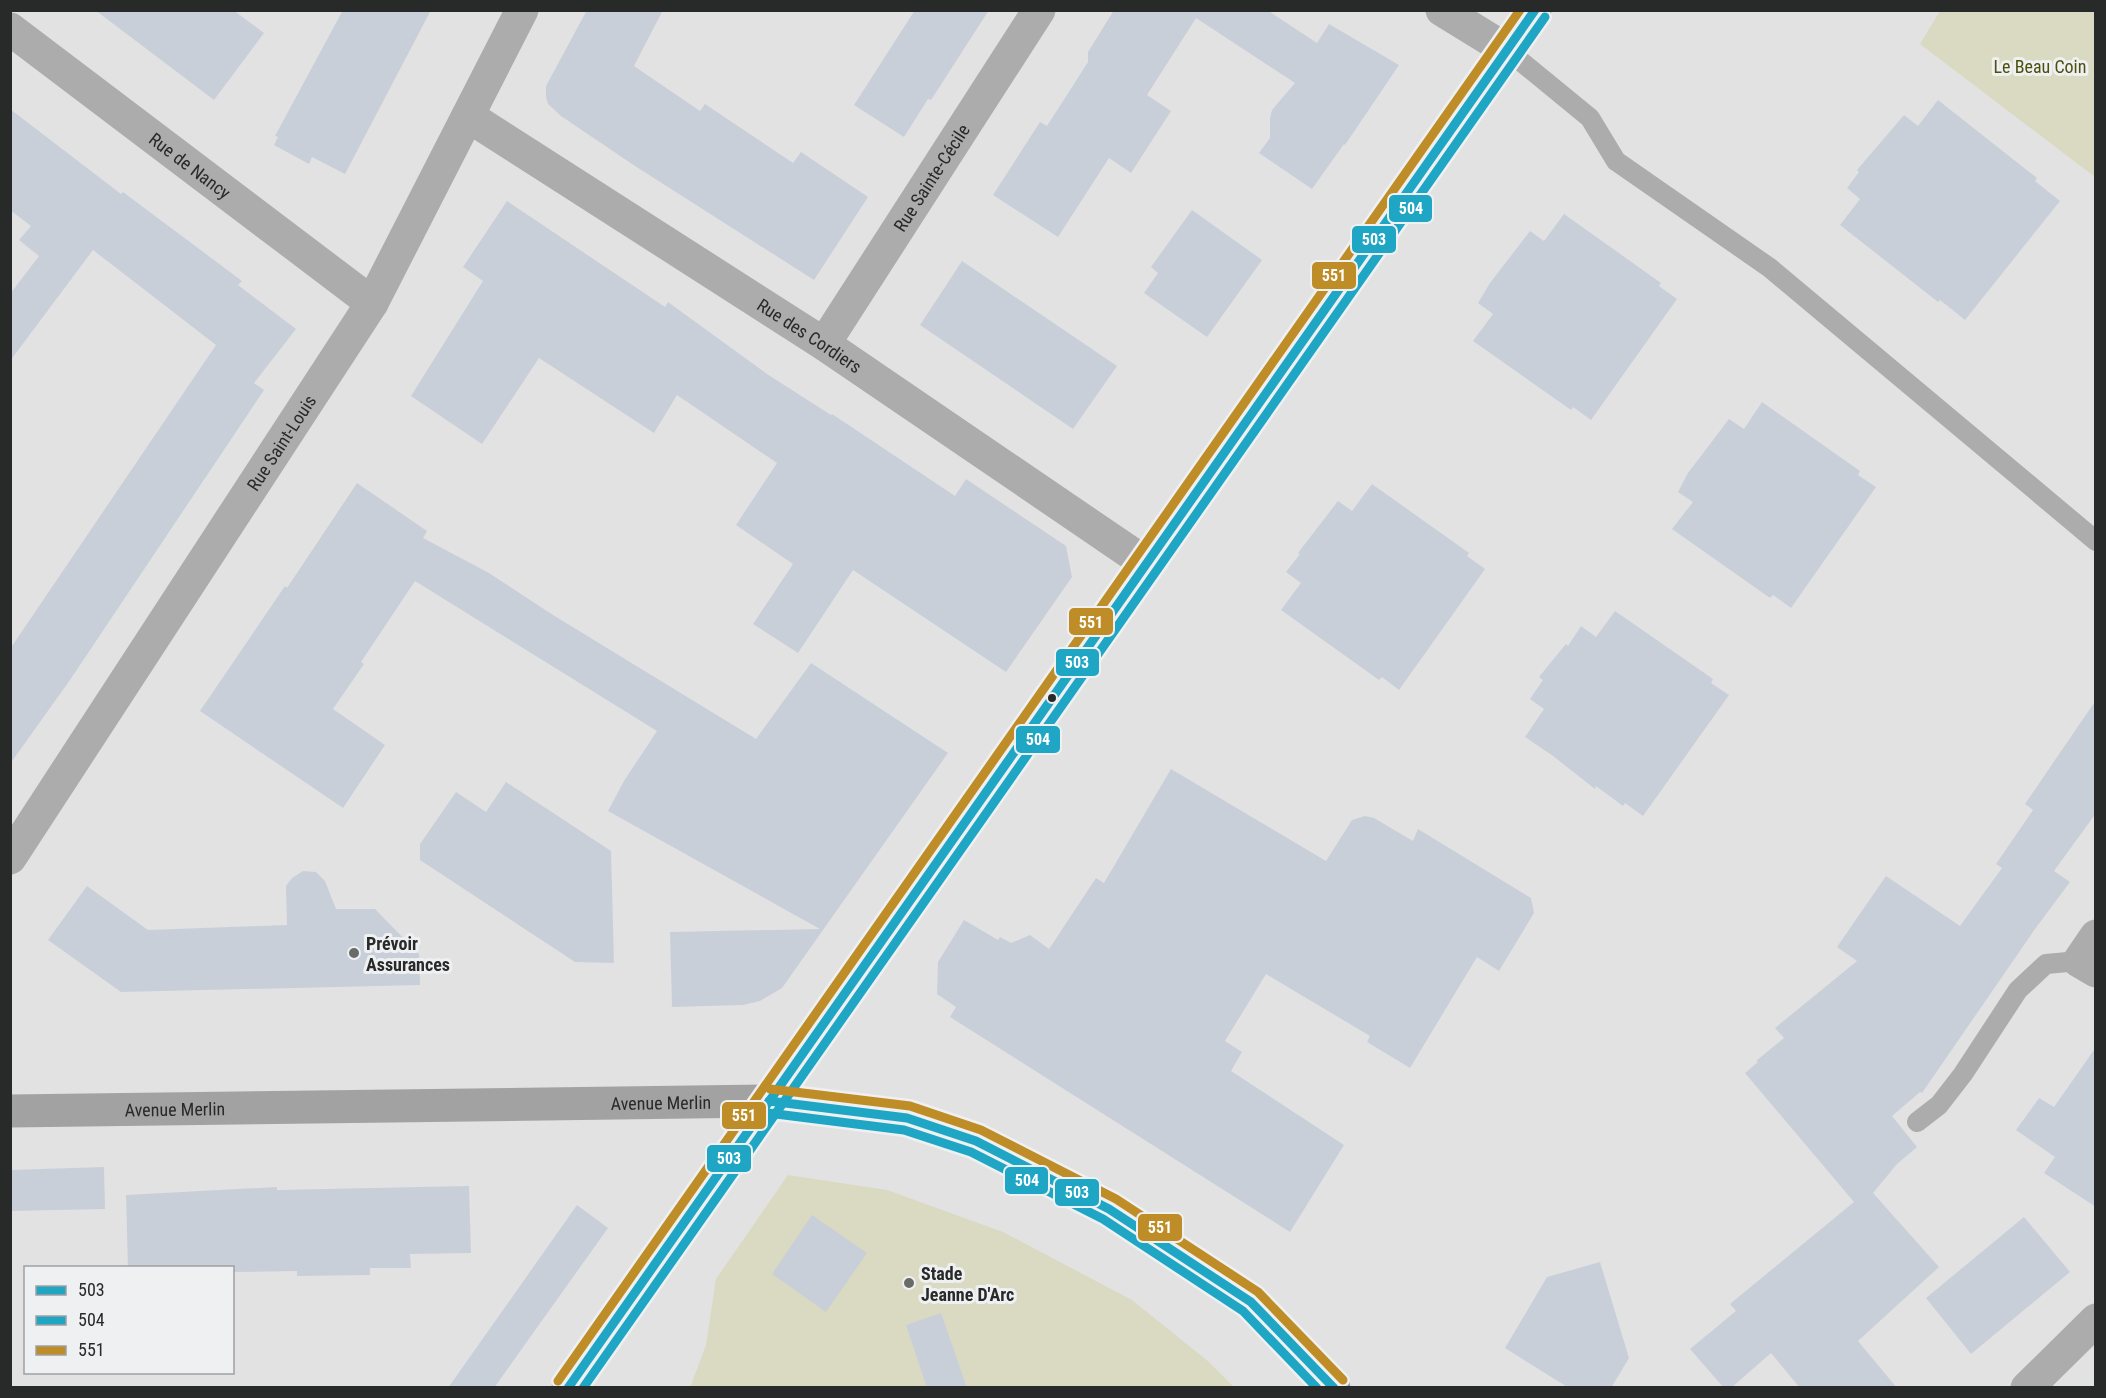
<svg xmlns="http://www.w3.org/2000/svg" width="2106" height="1398" font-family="'Roboto Condensed',sans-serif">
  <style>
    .green { fill: #d9dac1 }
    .building { fill: #c9cfd9 }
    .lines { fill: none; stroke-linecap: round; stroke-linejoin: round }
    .lane { stroke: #acacac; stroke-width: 20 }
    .street { stroke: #acacac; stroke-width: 33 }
    .secondary { stroke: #a2a2a2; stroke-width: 33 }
    .bus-1-casing { stroke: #eff0f1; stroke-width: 14 }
    .bus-2-casing { stroke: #eff0f1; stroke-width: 14 }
    .bus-3-casing { stroke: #eff0f1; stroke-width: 14 }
    .bus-1 { stroke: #20a6c5; stroke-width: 9 }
    .bus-2 { stroke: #20a6c5; stroke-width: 9 }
    .bus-3 { stroke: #bf8d27; stroke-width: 9 }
    .bus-dot { fill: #282929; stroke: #eff0f1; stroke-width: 2 }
    .poi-dot { fill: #696a6a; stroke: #eff0f1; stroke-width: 2 }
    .labels { text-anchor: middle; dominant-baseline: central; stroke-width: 6; stroke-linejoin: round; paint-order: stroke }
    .park-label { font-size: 18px; fill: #4e4f0f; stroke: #eff0f1 }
    .street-label { font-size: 18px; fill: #282929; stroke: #eff0f1 }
    .poi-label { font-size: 18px; font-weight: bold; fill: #282929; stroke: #eff0f1; text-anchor: start }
    .line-badge { stroke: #eff0f1; stroke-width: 2 }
    .badge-label { font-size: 16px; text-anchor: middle; font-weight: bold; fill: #fff }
  </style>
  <rect width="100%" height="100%" fill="#e2e2e3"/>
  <!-- green -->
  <g class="green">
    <path d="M1940 11H2095V177L1920 44Z"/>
    <path d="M788 1175 887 1190 1003 1232 1132 1300 1209 1362 1234 1387 690 1388 706 1345 716 1279Z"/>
  </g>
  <!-- building -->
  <g class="building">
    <path d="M95 10H233L264 33 214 100Z"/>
    <path d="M343 10H431L345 174 312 157 309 164 274 145 278 137 275 136Z"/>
    <path d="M587 10H663L634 66 700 111 705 104 793 163 801 152 868 197 814 280 635 166 561 116 548 104 546 97V86Z"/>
    <path d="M915 10H989L931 100 928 99 904 137 854 105Z"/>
    <path d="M1114 10H1267L1317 43 1329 24 1399 65 1345 145 1344 144 1312 189 1259 153 1270 138V118L1272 110 1295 83 1196 18 1147 95 1171 111 1131 173 1109 158 1058 237 993 195 1040 122 1047 126 1088 62V52Z"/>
    <path d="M1938 100 2037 178 2035 181 2060 201 1965 320 1940 300 1938 302 1840 225 1860 199 1847 188 1859 172 1857 170 1904 115 1918 126Z"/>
    <path d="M10 109 121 194 123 192 242 281 238 285 296 329 254 383 264 390 70 680 10 764V649L216 345 93 250 10 361V294L39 256 19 240 31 226 10 210Z"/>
    <path d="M507 201 665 307 668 302 767 374 831 415 832 414 955 496 966 479 1066 546 1072 577 1006 672 853 570 798 653 753 624 793 564 736 525 777 463 677 395 654 433 539 358 482 444 411 396 483 281 463 267Z"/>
    <path d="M1192 210 1262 260 1207 337 1144 293 1158 273 1151 267Z"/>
    <path d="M1564 214 1661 283 1659 286 1677 299 1591 420 1573 407 1571 410 1473 341 1493 314 1478 303 1490 283 1530 231 1544 241Z"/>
    <path d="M962 261 1117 366 1073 429 920 325Z"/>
    <path d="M1762 402 1860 471 1858 475 1876 487 1791 608 1773 595 1770 598 1672 529 1693 502 1678 492 1688 473 1729 419 1744 429Z"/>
    <path d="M357 483 427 531 423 538 489 573 553 615 756 739 811 663 948 753 782 988 760 1001 743 1005 672 1007 670 932 820 929 608 811 624 781 657 731 415 581 361 662 364 664 333 709 385 745 343 808 200 711 285 586 287 588Z"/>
    <path d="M1372 484 1469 553 1467 556 1485 569 1399 690 1382 677 1379 680 1281 610 1301 583 1286 572 1300 554 1298 553 1338 501 1352 511Z"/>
    <path d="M1615 611 1713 679 1711 683 1729 695 1643 816 1625 803 1623 806 1596 786 1595 789 1553 756 1525 737 1544 709 1530 699 1543 680 1539 677 1566 644 1568 646 1581 626 1596 637Z"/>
    <path d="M2096 700V813L2054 871 2070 882 2035 929 1922 1093 1920 1092 1892 1116 1917 1147 1897 1164 1873 1193 1939 1267 1858 1341 1897 1388H1800L1771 1353 1731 1388H1724L1690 1349 1736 1311 1730 1304 1854 1202 1745 1073 1758 1062 1756 1061 1784 1038 1775 1028 1857 961 1837 947 1886 876 1960 926 2002 868 1996 864 2033 810 2025 804Z"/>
    <path d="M1171 769 1326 861 1352 820 1365 816 1374 818 1413 841 1418 829 1531 898 1534 913 1499 971 1477 957 1410 1068 1367 1042 1370 1036 1266 974 1225 1041 1242 1052 1231 1071 1344 1145 1290 1232 950 1017 956 1007 937 994 938 962 964 920 998 940 1000 937 1011 943 1030 935 1049 949 1096 878 1104 883Z"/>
    <path d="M506 782 611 851 614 963 575 962 420 860V844L456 792 486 812Z"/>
    <path d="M303 871 316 872 325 881 336 909H375L419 954 420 985 121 992 48 940 87 886 148 930 287 925 286 886 292 878Z"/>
    <path d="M2096 1047V1207L2044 1173 2055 1157 2016 1130 2039 1098 2054 1107Z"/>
    <path d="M104 1167 105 1209 10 1211V1170Z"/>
    <path d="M469 1186 471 1253 410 1254 411 1268H370V1275L297 1276V1271L232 1272V1268H128L126 1195 277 1187V1190Z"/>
    <path d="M577 1205 608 1228 494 1388H448Z"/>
    <path d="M812 1215 867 1253 826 1312 772 1274Z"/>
    <path d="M2024 1217 2070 1272 1971 1354 1926 1298Z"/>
    <path d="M1600 1262 1629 1358 1611 1388H1569L1505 1348 1547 1277Z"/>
    <path d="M941 1313 958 1362 967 1388H927L906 1325Z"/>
  </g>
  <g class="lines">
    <!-- lane -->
    <g class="lane">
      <path d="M1507 50 1590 118 1616 161 1770 268 2096 541"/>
      <path d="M1917 1122 1939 1105 1963 1074 2018 990 2046 964 2079 961"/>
    </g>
    <!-- street -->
    <g class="street">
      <path d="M1442 10 1507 50"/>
      <path id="s1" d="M10 29 372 303"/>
      <path id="s2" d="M468 116 824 344 1147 564"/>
      <path id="s3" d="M824 344 1039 10"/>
      <path id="s4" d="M10 858 372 303 522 10"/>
      <path d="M2096 936 2079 961 2096 971"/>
      <path d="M2027 1388 2096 1320"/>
    </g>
    <!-- secondary -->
    <g class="secondary">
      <path id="s5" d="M10 1111 769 1101 907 1118 976 1141 1109 1209 1251 1302 1334 1388"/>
      <path d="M568 1388 1535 10"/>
    </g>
    <defs>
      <g id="bus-1">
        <path d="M769 1101 907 1118 976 1141 1109 1209 1251 1302 1334 1388"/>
        <path d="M568 1388 1535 10"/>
      </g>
      <g id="bus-2">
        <path d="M768 1113 904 1130 971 1152 1103 1219 1243 1311 1317 1388"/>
        <path d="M583 1388 1545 17"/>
      </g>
      <g id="bus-3">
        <path d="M770 1089 910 1106 981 1130 1116 1199 1258 1292 1343 1380"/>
        <path d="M558 1381 1520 10"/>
      </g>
    </defs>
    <!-- bus-1 casing -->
    <use href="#bus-1" class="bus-1-casing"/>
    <!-- bus-2 casing -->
    <use href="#bus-2" class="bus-2-casing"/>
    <!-- bus-3 casing -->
    <use href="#bus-3" class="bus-3-casing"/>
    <!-- bus-1 -->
    <use href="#bus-1" class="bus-1"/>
    <!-- bus-2 -->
    <use href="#bus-2" class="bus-2"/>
    <!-- bus-3 -->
    <use href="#bus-3" class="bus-3"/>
  </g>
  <!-- markers -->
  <circle class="bus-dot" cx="1052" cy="698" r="5"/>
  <g class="poi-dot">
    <circle cx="354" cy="953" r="6"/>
    <circle cx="909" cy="1283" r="6"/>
  </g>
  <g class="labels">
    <!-- park labels -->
    <g class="park-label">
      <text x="2040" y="66">Le Beau Coin</text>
    </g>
    <!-- street labels -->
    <g class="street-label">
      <text stroke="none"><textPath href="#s1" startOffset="226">Rue de Nancy</textPath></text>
      <text stroke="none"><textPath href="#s3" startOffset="198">Rue Sainte-Cécile</textPath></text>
      <text stroke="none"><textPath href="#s2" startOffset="406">Rue des Cordiers</textPath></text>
      <text stroke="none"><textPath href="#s4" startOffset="496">Rue Saint-Louis</textPath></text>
      <text stroke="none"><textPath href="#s5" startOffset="651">Avenue Merlin</textPath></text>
      <text stroke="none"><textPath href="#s5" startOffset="165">Avenue Merlin</textPath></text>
    </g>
    <!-- poi labels -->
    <g class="poi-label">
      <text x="366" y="943">Prévoir<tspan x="366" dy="21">Assurances</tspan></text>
      <text x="921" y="1273">Stade<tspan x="921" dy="21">Jeanne D'Arc</tspan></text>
    </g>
  </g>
  <g class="line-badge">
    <rect x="1388" y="194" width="45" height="29" rx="6" fill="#20a6c5"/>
    <rect x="1351" y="225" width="46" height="29" rx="6" fill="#20a6c5"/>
    <rect x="1311" y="261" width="46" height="29" rx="6" fill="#bf8d27"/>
    <rect x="1068" y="607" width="46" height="29" rx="6" fill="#bf8d27"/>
    <rect x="1055" y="648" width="45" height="29" rx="6" fill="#20a6c5"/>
    <rect x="1015" y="725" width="46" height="29" rx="6" fill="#20a6c5"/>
    <rect x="721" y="1101" width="46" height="29" rx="6" fill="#bf8d27"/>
    <rect x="706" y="1144" width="46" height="29" rx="6" fill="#20a6c5"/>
    <rect x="1004" y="1166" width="45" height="29" rx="6" fill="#20a6c5"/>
    <rect x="1054" y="1178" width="46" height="29" rx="6" fill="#20a6c5"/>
    <rect x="1137" y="1213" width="46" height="29" rx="6" fill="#bf8d27"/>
  </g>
  <g class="badge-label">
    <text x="1411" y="214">504</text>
    <text x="1374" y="245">503</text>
    <text x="1334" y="281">551</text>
    <text x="1091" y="628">551</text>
    <text x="1077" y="668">503</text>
    <text x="1038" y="745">504</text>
    <text x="744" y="1121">551</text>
    <text x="729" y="1164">503</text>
    <text x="1027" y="1186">504</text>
    <text x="1077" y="1198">503</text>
    <text x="1160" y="1233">551</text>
  </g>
  <!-- border -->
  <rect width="2106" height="1398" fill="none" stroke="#282929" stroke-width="24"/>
  <!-- legend -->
  <rect x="24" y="1266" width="210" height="108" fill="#eff0f1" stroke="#9fa0a1" stroke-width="1.5"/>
  <rect x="36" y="1286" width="30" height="9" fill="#20a6c5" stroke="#9fa0a1" stroke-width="1.5"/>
  <text x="78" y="1296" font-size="18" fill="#282929">503</text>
  <rect x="36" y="1316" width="30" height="9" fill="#20a6c5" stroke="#9fa0a1" stroke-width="1.5"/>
  <text x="78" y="1326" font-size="18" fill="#282929">504</text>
  <rect x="36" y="1346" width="30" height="9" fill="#bf8d27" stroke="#9fa0a1" stroke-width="1.5"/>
  <text x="78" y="1356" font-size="18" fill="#282929">551</text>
</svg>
